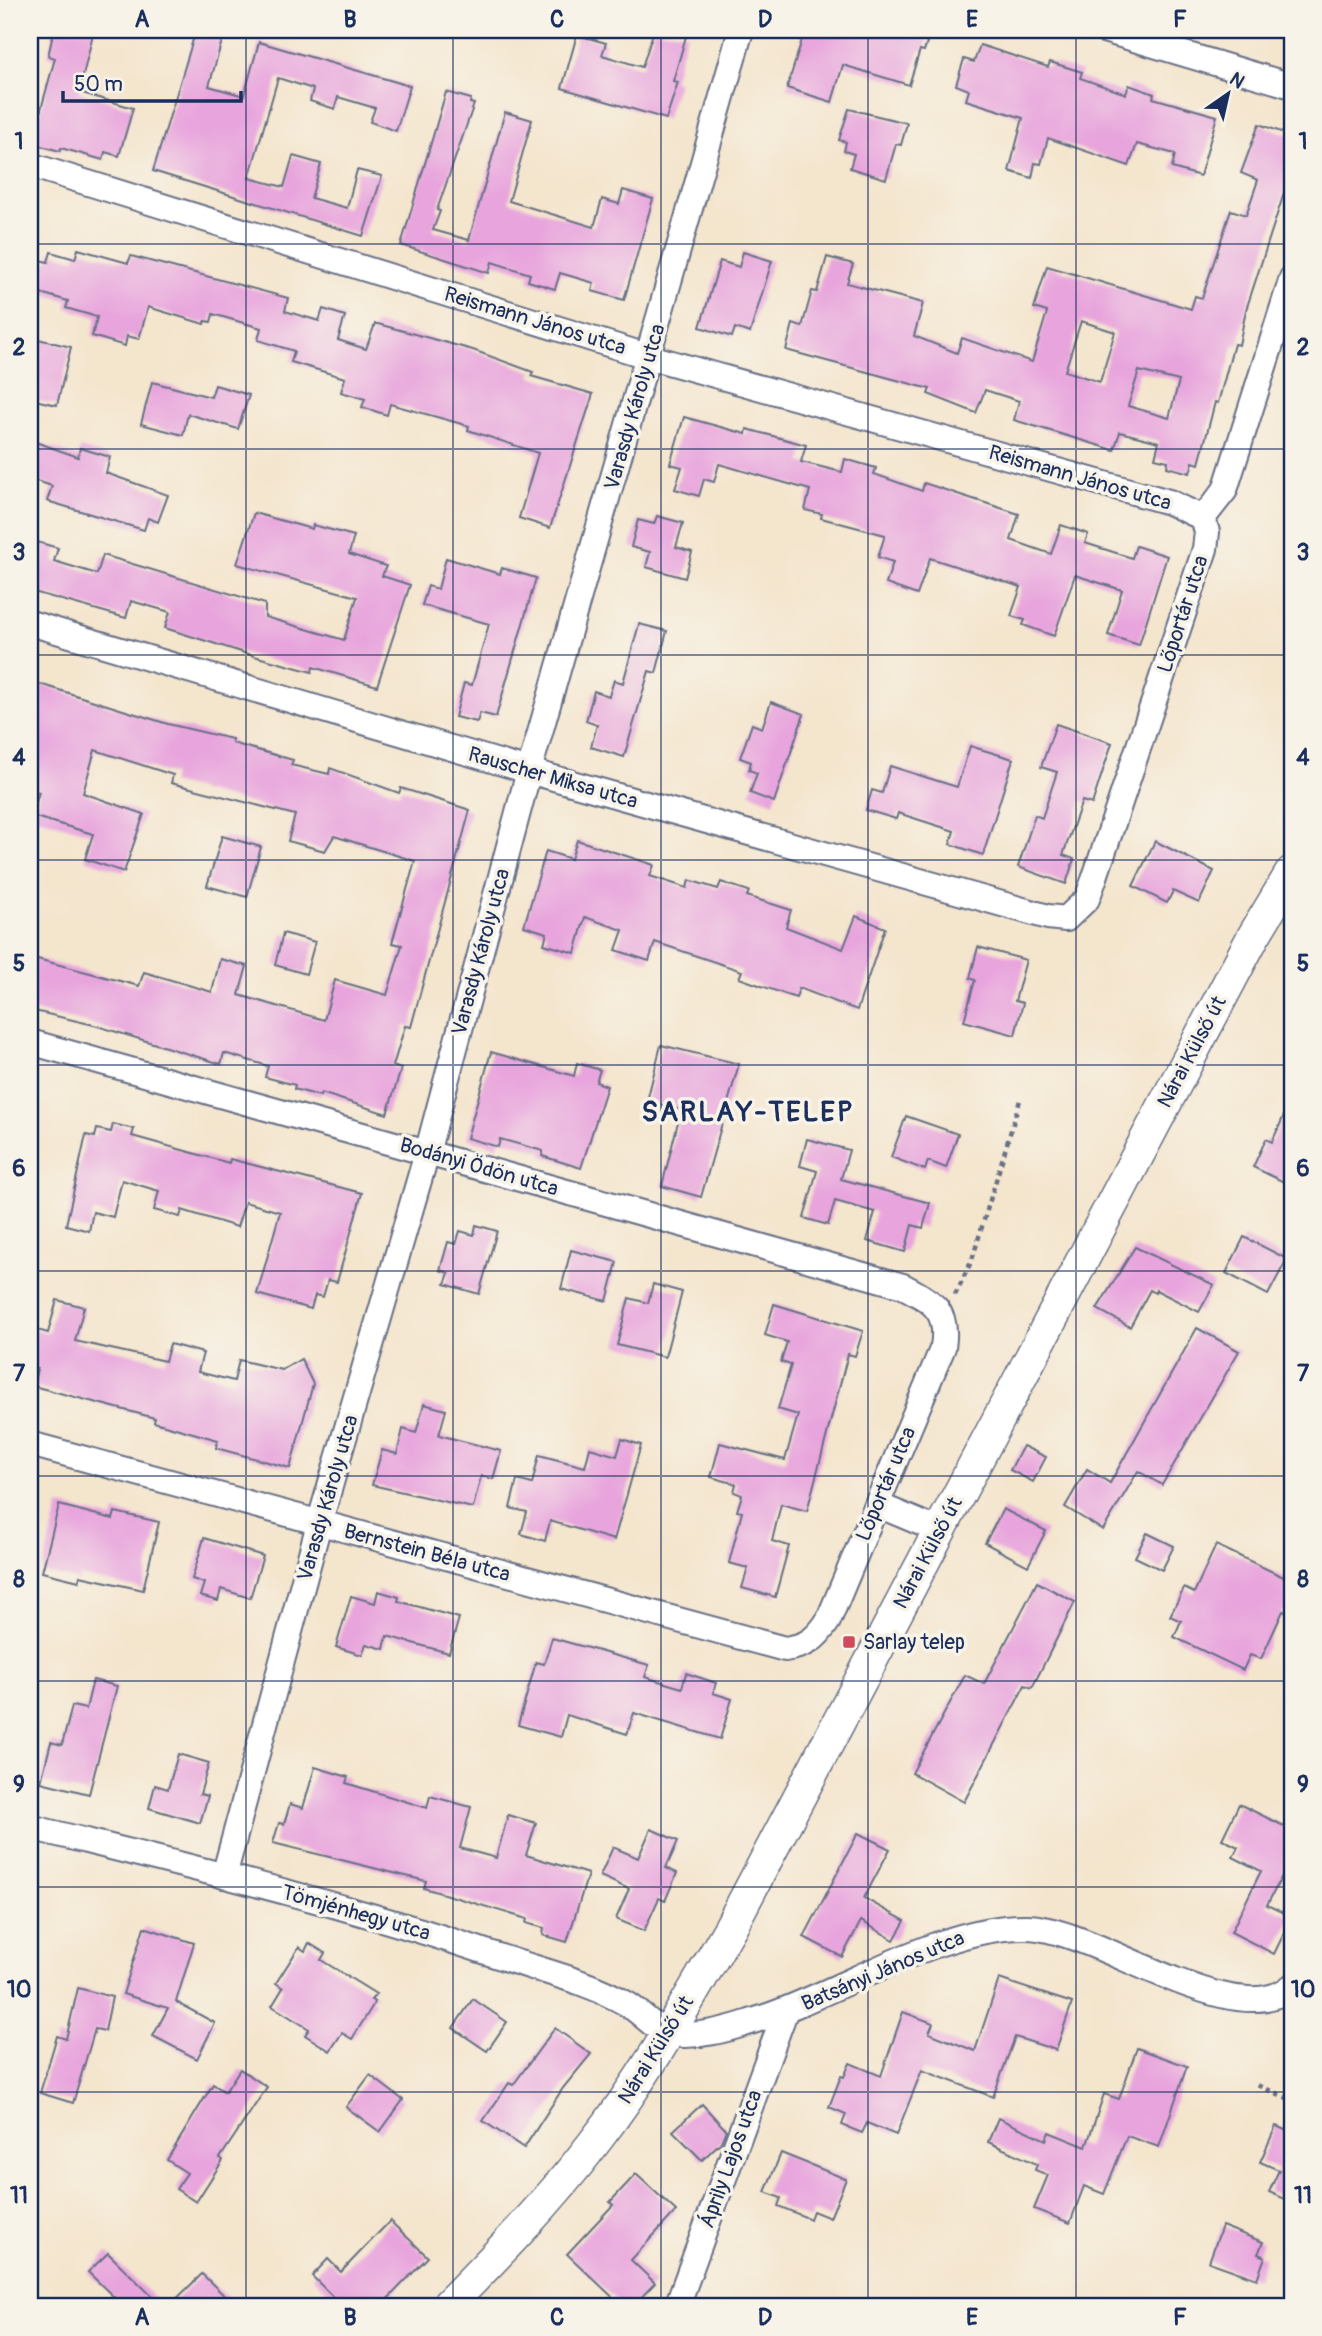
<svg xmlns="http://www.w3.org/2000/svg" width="1322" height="2336" font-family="Pangolin,sans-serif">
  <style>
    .building { fill: #e8a5dd; fill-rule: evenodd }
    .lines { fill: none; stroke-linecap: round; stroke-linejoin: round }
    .minor-casing { stroke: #676f85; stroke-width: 28 }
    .tertiary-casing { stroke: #676f85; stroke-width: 35 }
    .path { stroke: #676f85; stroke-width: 4.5; stroke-dasharray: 5 5; stroke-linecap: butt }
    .minor { stroke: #fff; stroke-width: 24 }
    .tertiary { stroke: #fff; stroke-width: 32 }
    .grid { fill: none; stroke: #1b2f5e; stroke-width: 2; stroke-opacity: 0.55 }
    .poi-dot { fill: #d1495b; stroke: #f7f3e8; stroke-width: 2.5 }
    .labels { text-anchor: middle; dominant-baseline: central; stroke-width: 7; stroke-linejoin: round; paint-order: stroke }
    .street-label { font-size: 21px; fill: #1b2f5e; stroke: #f7f3e8 }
    .poi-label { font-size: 21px; fill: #1b2f5e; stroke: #f7f3e8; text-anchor: start }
    .district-label { font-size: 28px; font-weight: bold; letter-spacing: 2px; fill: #1b2f5e; stroke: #f7f3e8 }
    .neatline { fill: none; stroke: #1b2f5e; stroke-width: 2.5 }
    .grid-label { font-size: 23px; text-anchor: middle; font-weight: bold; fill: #1b2f5e }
  </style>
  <rect width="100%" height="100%" fill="#f7f3e8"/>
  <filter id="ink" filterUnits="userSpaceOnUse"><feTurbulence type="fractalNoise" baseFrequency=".0143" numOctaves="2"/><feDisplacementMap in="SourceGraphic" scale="14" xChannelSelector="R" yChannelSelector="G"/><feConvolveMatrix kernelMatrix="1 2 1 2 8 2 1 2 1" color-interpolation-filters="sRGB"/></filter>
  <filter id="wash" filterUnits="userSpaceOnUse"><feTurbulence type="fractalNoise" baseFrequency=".00686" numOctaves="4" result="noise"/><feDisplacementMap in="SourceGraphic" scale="28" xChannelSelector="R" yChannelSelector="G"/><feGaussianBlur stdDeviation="1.57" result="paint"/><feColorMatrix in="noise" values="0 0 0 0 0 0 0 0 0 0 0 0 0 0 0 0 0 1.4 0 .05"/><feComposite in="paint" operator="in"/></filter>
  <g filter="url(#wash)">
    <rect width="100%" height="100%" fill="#f4e5cd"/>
    <g id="blocks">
      <!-- building -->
      <g class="building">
        <path d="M54 30H94L79 92 133 108 119 156 105 152 103 160 61 148 60 151 30 143V111L40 113 55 58 48 56Z"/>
        <path d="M196 30H225L209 86 244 96 259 42 410 86 396 131 370 122 375 108 338 97 335 109 310 101 313 89 278 78 249 178 284 187 293 156 321 164 311 198 347 208 357 170 382 176 363 236 153 171Z"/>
        <path d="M654 30 687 33 673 81 678 82 666 119 562 88 577 35 606 43 602 55 642 67Z"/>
        <path d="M805 30H931L924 51 920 50 909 85 843 65 832 102 787 88Z"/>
        <path d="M980 45 1048 67 1050 62 1082 72 1080 78 1126 94 1129 85 1154 94 1153 98 1217 116 1200 176 1172 168 1175 154 1137 144 1129 166 1048 138 1041 164 1035 163 1032 178 1009 171 1023 118 966 100 969 90 956 85 964 59 974 62Z"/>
        <path d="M446 92 471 99 470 103 474 104 437 210 440 211 433 230 469 240 505 112 532 120 509 201 594 227 602 199 619 204 623 190 653 199 624 300 592 291 594 283 560 273 555 289 528 281 530 274 492 262 489 273 401 245Z"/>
        <path d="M849 109 907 123 901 145 896 144 886 179 850 168 854 154 844 151 846 142 839 140Z"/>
        <path d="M1259 124 1292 136V193L1285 190 1246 310 1239 345 1234 344 1218 403 1215 402 1199 464 1193 462 1190 473 1167 467 1168 461 1155 458 1159 442 1120 432 1114 450 1014 420 1019 401 985 390 976 413 928 394 930 389 786 350 793 324 802 327 812 291 817 292 827 257 853 264 847 283 923 303 914 336 957 353 962 338 1032 362 1047 312 1034 308 1047 266 1191 309 1195 296 1202 298 1231 210 1246 215 1258 180 1241 173ZM1081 321 1115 332 1100 382 1065 371ZM1139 371 1179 381 1169 418 1128 406Z"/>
        <path d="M78 249 128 263 131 256 288 298 285 311 319 321 323 309 345 316 338 340 366 349 375 324H378L473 350 533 372 531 376 593 394 550 528 519 518 538 453 468 430 469 426 390 404 387 415 362 407 365 399 341 392 345 378 291 362 294 351 258 340 261 328 213 314 211 322 205 321 204 324 148 307 139 339 127 336 125 346 92 336 97 317 66 308 68 301 30 290V258L48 262 51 252 75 259Z"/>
        <path d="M743 252 772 261 750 333 735 328 732 337 700 327 720 261 739 267Z"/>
        <path d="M30 337 71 347 57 405 30 399Z"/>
        <path d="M152 382 211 397 215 385 249 395 238 429 188 414 183 435 141 424Z"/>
        <path d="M684 417 746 434 747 429 806 445 801 462 842 472 845 459 876 468 874 474 922 491 924 483 1019 514 1011 540 1051 554 1061 525 1088 534 1085 543 1132 558 1136 546 1167 556 1139 645 1108 635 1122 590 1075 575 1054 636 1023 625 1025 620 1011 616 1021 587 930 558 917 595 886 584 893 562 878 557 885 535 821 518 822 514 805 510 810 490 719 464 714 482 704 479 699 496 675 489 682 467 670 464Z"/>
        <path d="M30 440 78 457 80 448 110 457 106 473 168 495 158 522 148 518 144 530 47 501 52 486 30 479Z"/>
        <path d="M254 513 312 529 313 525 354 536 349 554 386 566 382 576 410 585 377 686 313 667 312 672 254 656 165 628 170 612 131 601 126 618 30 591V566L37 542 58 548 54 561 97 574 103 555 265 604V617L344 640 357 597 237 564Z"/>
        <path d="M657 516 683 523 676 547 692 552 685 578 646 567 650 552 631 547 638 520 654 524Z"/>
        <path d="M446 558 500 574 502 568 536 578 496 717 480 713 477 722 455 717 464 683 472 685 489 624 422 605 428 586 438 589Z"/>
        <path d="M639 624 667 631 656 673 649 671 624 757 591 747 597 725 586 721 594 691 609 696 614 680 623 683Z"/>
        <path d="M30 681 168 724 232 739V743L293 760 291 765 329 774 330 768 399 793 401 788 470 810 411 1027 405 1026 393 1066 401 1069 387 1114 321 1093 320 1096 294 1089 295 1085 265 1077 268 1066 224 1053 221 1064 94 1025 30 1010V957L139 986 144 972 212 992 220 959 247 966 239 995 324 1020 335 980 387 995 402 945 392 943 415 861 334 836 325 851 288 841 295 815 171 783 173 775 95 750 83 793 144 814 124 872 85 859 93 834 32 816 39 792 30 790Z"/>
        <path d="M771 702 804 714 774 802 750 793 757 773 749 770 751 762 740 758 752 724 762 728Z"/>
        <path d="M1056 724 1112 743 1092 804 1082 801 1063 855 1074 859 1066 884 1018 867 1035 815 1042 818 1057 772 1041 767Z"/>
        <path d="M970 746 1013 759 983 855 950 844 954 831 898 813 896 819 866 810 872 790 882 793 890 766 957 787Z"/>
        <path d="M222 836 261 847 247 897 207 886Z"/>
        <path d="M577 840 654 865 650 876 687 888 689 880 718 889 721 882 749 891 747 896 791 910 786 927 843 949 856 916 885 928 857 1010 799 988 796 998 739 978 742 971 655 942 649 961 616 950 623 930 585 917 575 953 544 944 547 933 524 926 546 851 571 859Z"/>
        <path d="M1155 841 1214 871 1199 903 1173 891 1167 903 1133 886Z"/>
        <path d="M283 933 315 942 306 974 275 965Z"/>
        <path d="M978 947 1026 960 1015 1001 1023 1003 1015 1035 964 1021 975 980 970 978Z"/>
        <path d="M661 1045 739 1064 701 1197 662 1186 681 1110 647 1101Z"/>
        <path d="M491 1052 574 1076 577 1063 600 1070 596 1082 607 1086 581 1168 542 1156 543 1151 500 1139 498 1147 467 1138Z"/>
        <path d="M1292 1098V1186L1253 1167 1266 1139 1272 1142Z"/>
        <path d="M906 1116 958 1134 946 1168 928 1161 925 1170 891 1157Z"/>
        <path d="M113 1124 134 1129 132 1136 229 1163 230 1159 362 1193 337 1282 328 1280 323 1297 315 1295 311 1309 257 1294 280 1212 245 1202 237 1227 182 1210 180 1217 154 1210 159 1191 122 1180 113 1217 93 1212 89 1231 66 1225 86 1135 95 1137 97 1129 111 1132Z"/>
        <path d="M807 1139 849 1150 841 1179 930 1203 923 1228 912 1225 905 1252 867 1241 875 1212 835 1201 828 1225 804 1218 817 1171 800 1166Z"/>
        <path d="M476 1225 497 1231 479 1294 445 1284 449 1273 440 1270 448 1242 456 1244 460 1231 474 1235Z"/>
        <path d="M1244 1237 1287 1259 1268 1295 1226 1273Z"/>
        <path d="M1135 1247 1214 1285 1199 1312 1156 1290 1155 1293 1150 1290 1130 1327 1097 1309Z"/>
        <path d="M571 1250 617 1262 607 1301 561 1289Z"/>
        <path d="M653 1284 682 1292 665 1357 617 1345 629 1298 648 1303Z"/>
        <path d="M57 1300 84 1307 75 1341 165 1361 170 1344 203 1353 198 1372 234 1381 239 1360 282 1370 301 1359 313 1384 290 1468 216 1448 218 1440 154 1422 155 1418 33 1386 37 1369 30 1367V1346L34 1329 48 1333Z"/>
        <path d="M774 1304 863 1331 855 1356 848 1354 807 1511 781 1504 772 1541 789 1546 775 1597 742 1588 748 1568 729 1563 742 1512 737 1511 742 1495 734 1492 736 1484 711 1477 720 1443 785 1460 798 1415 778 1409 791 1365 781 1362 787 1342 765 1335Z"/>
        <path d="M1197 1328 1239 1351 1162 1485 1138 1471 1103 1530 1065 1507 1087 1469 1110 1483Z"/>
        <path d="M424 1404 446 1410 439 1435 501 1451 493 1479 481 1476 473 1508 372 1485 382 1450 397 1454 403 1429 416 1433Z"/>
        <path d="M622 1439 641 1445 614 1540 550 1521 545 1541 521 1534 527 1512 510 1508 517 1480 532 1484 539 1455 585 1467 590 1448 617 1456Z"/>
        <path d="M1023 1446 1046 1457 1033 1482 1010 1470Z"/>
        <path d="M59 1505 113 1519 115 1512 159 1522 143 1590 80 1576 79 1581 42 1572Z"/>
        <path d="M1003 1509 1046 1531 1028 1566 985 1543Z"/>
        <path d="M1147 1533 1174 1546 1162 1570 1135 1557Z"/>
        <path d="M204 1538 263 1556 250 1598 221 1589 218 1601 200 1596 204 1583 192 1579Z"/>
        <path d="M1216 1545 1292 1581V1616L1283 1611 1261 1659 1250 1655 1243 1670 1174 1637 1181 1621 1170 1616 1184 1588 1194 1593Z"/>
        <path d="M1037 1582 1075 1602 1032 1688 1025 1685 964 1802 912 1773 965 1675 984 1684Z"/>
        <path d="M378 1591 399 1597 398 1601 459 1618 449 1653 387 1636 384 1649 366 1644 362 1655 336 1647 351 1596 375 1603Z"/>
        <path d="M552 1638 649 1665 645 1677 682 1688 686 1673 716 1683 713 1693 732 1699 720 1739 634 1713 627 1734 567 1715 561 1737 518 1725 536 1662 544 1664Z"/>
        <path d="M93 1680 117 1686 89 1794 41 1782 51 1742 62 1745 72 1706 86 1709Z"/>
        <path d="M178 1754 209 1763 200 1794 208 1796 200 1823 149 1808 155 1785 168 1789Z"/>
        <path d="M315 1767 348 1777 346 1783 427 1808 430 1796 471 1807 460 1848 496 1858 508 1815 536 1823 526 1855 588 1874 567 1942 543 1935 544 1928 526 1923 527 1919 424 1888 426 1881 273 1843 279 1823 284 1824 290 1804 303 1808Z"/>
        <path d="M1239 1804 1292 1830V1876L1284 1872 1267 1905 1292 1917 1274 1954 1231 1932 1261 1871 1233 1857 1238 1847 1222 1839Z"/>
        <path d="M651 1829 678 1841 666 1868 677 1873 665 1901 659 1898 644 1931 616 1919 629 1889 600 1876 613 1847 638 1858Z"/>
        <path d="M858 1833 890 1849 864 1898 905 1921 894 1940 861 1921 842 1957 804 1937Z"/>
        <path d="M144 1927 194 1943 176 2002 215 2023 197 2059 153 2036 168 2008 123 1994Z"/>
        <path d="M309 1943 325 1953 321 1960 376 1994 371 2000 375 2002 352 2039 342 2033 330 2051 305 2035 309 2029 272 2006 283 1988 276 1983 299 1947 305 1951Z"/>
        <path d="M999 1979 1072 2003 1056 2050 1015 2037 993 2097 922 2070 896 2135 867 2123 862 2133 842 2125 846 2114 829 2107 841 2076 844 2077 850 2063 881 2076 903 2012 933 2023 929 2033 975 2051Z"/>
        <path d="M78 1988 112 1997 105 2031 95 2029 73 2103 40 2093 57 2036 66 2039Z"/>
        <path d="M473 1999 507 2022 487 2051 453 2028Z"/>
        <path d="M555 2028 591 2054 563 2088 524 2148 483 2121 509 2083 513 2085Z"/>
        <path d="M1137 2048 1187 2066 1159 2147 1127 2136 1104 2194 1084 2186 1070 2223 1034 2209 1048 2175 1035 2170 1037 2164 988 2142 998 2118 1046 2140 1049 2132 1086 2147 1104 2094 1119 2099Z"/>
        <path d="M240 2069 267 2087 220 2158 223 2160 196 2202 176 2189 187 2173 167 2160 213 2084 225 2092Z"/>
        <path d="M370 2075 403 2100 380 2132 346 2107Z"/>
        <path d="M702 2104 726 2130 721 2142 702 2160 673 2131Z"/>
        <path d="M1276 2126 1292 2133V2202L1269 2192 1279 2170 1260 2162Z"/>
        <path d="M781 2153 846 2179 830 2218 813 2211 810 2219 778 2206 781 2198 765 2192Z"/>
        <path d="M636 2174 676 2211 631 2260 655 2283 633 2306H622L567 2254 613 2205 610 2202Z"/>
        <path d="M390 2221 428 2257 381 2306H342L312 2276 328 2259 341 2272Z"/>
        <path d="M1222 2226 1263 2242 1258 2254 1265 2257 1257 2279 1209 2262Z"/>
        <path d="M108 2253 162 2306H123L88 2272Z"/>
        <path d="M202 2274 235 2306H169Z"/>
      </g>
    </g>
  </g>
  <g filter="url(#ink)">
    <use href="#blocks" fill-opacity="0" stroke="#676f85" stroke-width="2"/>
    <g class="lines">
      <defs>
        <g id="minor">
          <path d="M1104 30 1292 86"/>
          <path d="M30 165 650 357 1169 502 1203 518"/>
          <path d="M1203 518 1225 490 1292 278"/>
          <path d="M30 623 529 771 1048 917 1066 919 1087 899 1094 880 1205 549 1207 532 1203 518"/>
          <path d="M30 1042 903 1286C933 1302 949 1310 943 1347L828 1621C816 1639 807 1646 785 1649L30 1444"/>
          <path d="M878 1505 940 1531"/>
          <path d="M30 1827C186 1866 343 1903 495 1955 538 1970 588 1981 627 2004 641 2012 656 2031 671 2034 697 2038 726 2030 750 2022 836 1996 940 1925 1027 1927 1095 1928 1237 2036 1292 1986"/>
          <path d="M224 1876 319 1524 427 1153 529 771 741 30"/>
          <path d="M677 2306 785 2012"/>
        </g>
        <path id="tertiary" d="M447 2306C498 2254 549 2202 593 2144 646 2076 687 2002 730 1928L1253 937 1292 872"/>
      </defs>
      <!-- minor casing -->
      <use href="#minor" class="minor-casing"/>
      <!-- tertiary casing -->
      <use href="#tertiary" class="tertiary-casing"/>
      <!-- path -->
      <g class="path">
        <path d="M955 1295 972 1260 1021 1097"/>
        <path d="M1257 2085 1292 2100"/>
      </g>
      <!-- minor -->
      <use href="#minor" class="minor"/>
      <!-- tertiary -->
      <use href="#tertiary" class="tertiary"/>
    </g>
  </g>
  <!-- grid -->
  <path class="grid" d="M246 30V2306M453 30V2306M661 30V2306M868 30V2306M1076 30V2306M30 244H1292M30 449H1292M30 655H1292M30 860H1292M30 1065H1292M30 1271H1292M30 1476H1292M30 1681H1292M30 1887H1292M30 2092H1292"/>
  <!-- markers -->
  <rect class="poi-dot" x="842" y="1635" width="14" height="14" rx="3.5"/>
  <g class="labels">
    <!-- street labels -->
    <g class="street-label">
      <text transform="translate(535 321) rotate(17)">Reismann János utca</text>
      <text transform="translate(635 407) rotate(-74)">Varasdy Károly utca</text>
      <text transform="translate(1080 478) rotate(16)">Reismann János utca</text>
      <text transform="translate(1183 614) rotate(-72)">Lőportár utca</text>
      <text transform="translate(553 778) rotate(16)">Rauscher Miksa utca</text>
      <text transform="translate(481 952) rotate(-75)">Varasdy Károly utca</text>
      <text transform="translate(1192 1052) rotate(-62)">Nárai Külső út</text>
      <text transform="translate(479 1167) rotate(16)">Bodányi Ödön utca</text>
      <text transform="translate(886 1484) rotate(-67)">Lőportár utca</text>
      <text transform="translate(328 1498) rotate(-74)">Varasdy Károly utca</text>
      <text transform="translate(427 1553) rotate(15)">Bernstein Béla utca</text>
      <text transform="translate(928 1553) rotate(-62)">Nárai Külső út</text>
      <text transform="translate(356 1913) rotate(16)">Tömjénhegy utca</text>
      <text transform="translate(883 1971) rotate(-23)">Batsányi János utca</text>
      <text transform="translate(656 2050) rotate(-58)">Nárai Külső út</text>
      <text transform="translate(731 2159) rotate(-70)">Áprily Lajos utca</text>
    </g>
    <!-- poi labels -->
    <g class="poi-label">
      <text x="863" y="1642">Sarlay telep</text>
    </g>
    <!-- district labels -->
    <g class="district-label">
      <text x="748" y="1112">SARLAY-TELEP</text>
    </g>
  </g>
  <!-- margin -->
  <rect width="1322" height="2336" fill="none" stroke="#f7f3e8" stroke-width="77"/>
  <!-- north arrow -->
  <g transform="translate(1228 94) rotate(34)" stroke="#f7f3e8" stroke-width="5" paint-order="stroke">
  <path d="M0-5L12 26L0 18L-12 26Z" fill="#1b2f5e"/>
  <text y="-10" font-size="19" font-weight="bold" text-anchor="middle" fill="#1b2f5e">N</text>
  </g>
  <!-- scale -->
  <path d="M63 91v10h178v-10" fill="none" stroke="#1b2f5e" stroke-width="3.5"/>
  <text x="74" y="91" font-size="21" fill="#1b2f5e" stroke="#f7f3e8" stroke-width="5" paint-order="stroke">50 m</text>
  <rect x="38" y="38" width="1246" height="2260" class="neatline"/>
  <g class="grid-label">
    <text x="142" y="27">A</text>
    <text x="350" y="27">B</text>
    <text x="557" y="27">C</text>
    <text x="765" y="27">D</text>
    <text x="972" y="27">E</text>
    <text x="1180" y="27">F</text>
    <text x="19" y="149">1</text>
    <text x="1303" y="149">1</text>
    <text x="19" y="355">2</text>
    <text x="1303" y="355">2</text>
    <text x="19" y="560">3</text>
    <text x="1303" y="560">3</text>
    <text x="19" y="765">4</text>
    <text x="1303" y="765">4</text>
    <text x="19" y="971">5</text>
    <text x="1303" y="971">5</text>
    <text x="19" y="1176">6</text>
    <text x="1303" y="1176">6</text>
    <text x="19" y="1381">7</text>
    <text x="1303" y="1381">7</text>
    <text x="19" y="1587">8</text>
    <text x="1303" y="1587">8</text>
    <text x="19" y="1792">9</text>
    <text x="1303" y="1792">9</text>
    <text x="19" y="1997">10</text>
    <text x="1303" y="1997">10</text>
    <text x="19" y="2203">11</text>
    <text x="1303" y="2203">11</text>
    <text x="142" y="2325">A</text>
    <text x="350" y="2325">B</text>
    <text x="557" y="2325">C</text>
    <text x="765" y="2325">D</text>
    <text x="972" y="2325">E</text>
    <text x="1180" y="2325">F</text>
  </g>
</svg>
